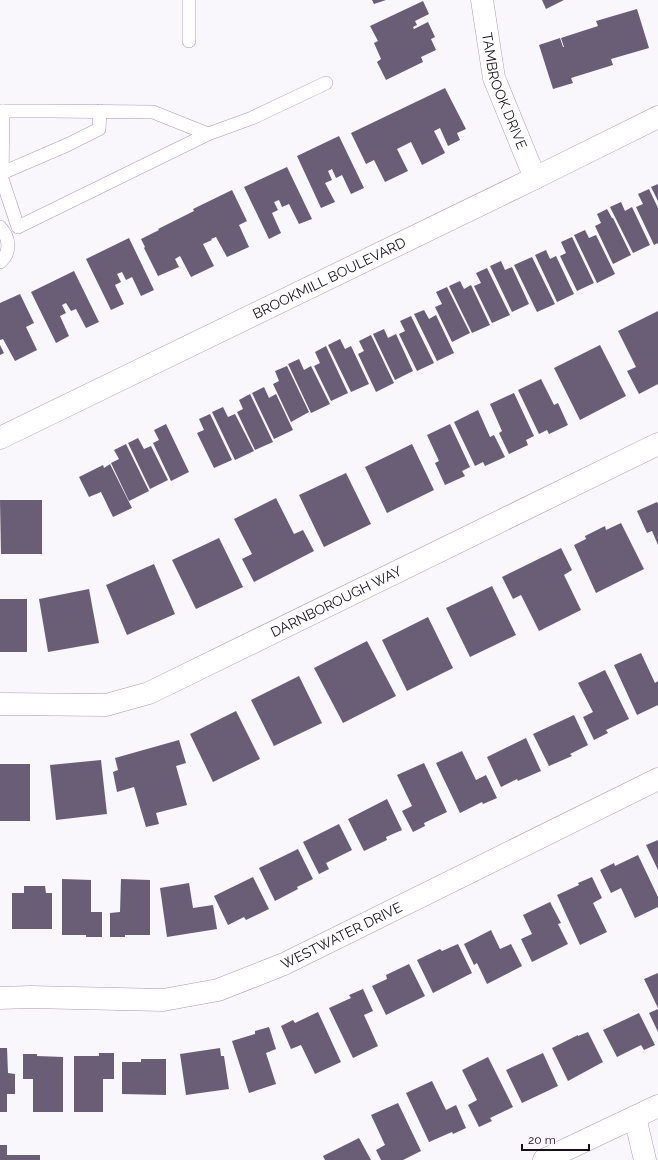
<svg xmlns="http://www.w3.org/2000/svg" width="658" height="1160" font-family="Raleway,sans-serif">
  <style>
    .building { fill: #6a5d76 }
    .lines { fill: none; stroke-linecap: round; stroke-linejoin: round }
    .lane-casing { stroke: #aa9cb7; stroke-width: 14 }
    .street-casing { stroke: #aa9cb7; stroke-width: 23 }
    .secondary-casing { stroke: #aa9cb7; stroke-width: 23 }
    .lane { stroke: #fff; stroke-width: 13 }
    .street { stroke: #fff; stroke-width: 22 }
    .secondary { stroke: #fff; stroke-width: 22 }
    .labels { text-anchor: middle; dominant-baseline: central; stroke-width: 4; stroke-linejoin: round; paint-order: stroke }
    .street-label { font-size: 14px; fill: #16101a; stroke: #f9f6fc }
  </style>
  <rect width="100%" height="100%" fill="#f9f6fc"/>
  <!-- building -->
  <g class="building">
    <path d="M372 0H386L374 4Z"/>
    <path d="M542 0H564L546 9Z"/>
    <path d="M423 1 429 14 415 21 417 25 413 27 414 29 428 22 435 37 431 39 436 50 421 57 423 62 386 80 377 62 381 59 374 43 378 41 370 26Z"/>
    <path d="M637 9 649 48 611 59 613 65 571 78 573 83 553 89 539 45 560 38 563 47H564L561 38 598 26 596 21Z"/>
    <path d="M445 88 466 129 457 133 460 140 448 146 440 128 434 131 445 153 422 165 411 142 397 149 408 171 385 182 374 160 366 164 351 133Z"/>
    <path d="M339 136 364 188 351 194 342 175 336 178 332 169 328 171 332 180 325 183 335 202 321 208 297 156Z"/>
    <path d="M287 167 312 219 299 224 289 204 282 207 279 200 274 202 278 210 272 213 281 233 269 239 244 187Z"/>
    <path d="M658 184V201L651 187Z"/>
    <path d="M649 189 658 208V243L654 245 636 207 643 204 638 194Z"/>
    <path d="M232 190 247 221 239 225 249 247 227 257 216 237 211 239 212 240 203 244 214 266 191 277 180 256 175 259 179 267 158 276 144 248 145 247 141 239 159 230 158 229 194 211 193 209Z"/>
    <path d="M621 202 625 211 632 207 650 245 633 253 610 207Z"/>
    <path d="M607 209 612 218H613L631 255 613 264 595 226 601 223 597 214Z"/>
    <path d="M585 230 589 238 596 235 615 274 597 283 574 235Z"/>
    <path d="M572 237 594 283 577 291 560 256 566 253 561 242Z"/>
    <path d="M129 238 154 290 141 296 132 277 126 280 122 272 117 274 121 282 115 285 124 304 111 310 86 259Z"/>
    <path d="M546 250 550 259 556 256 574 294 557 302 535 255Z"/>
    <path d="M532 257 555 304 537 312 514 265Z"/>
    <path d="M501 261 505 270 512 267 529 304 512 312 490 266Z"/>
    <path d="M487 268 510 315 492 323 474 286 481 283 476 273Z"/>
    <path d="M74 271 99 322 86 328 76 309 71 311 66 303 62 305 66 313 60 316 69 336 56 343 31 292Z"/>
    <path d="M460 281 464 289 471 285 490 325 472 333 449 286Z"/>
    <path d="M447 287 470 333 452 342 435 307 442 304 436 292Z"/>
    <path d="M20 294 34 323 26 327 37 350 15 361 3 339 0 340V303Z"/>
    <path d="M424 310 429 319 436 315 454 353 437 361 414 314Z"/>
    <path d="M658 311V384L639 394 627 371 636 367 618 331Z"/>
    <path d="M411 316 434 363 417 371 399 334 405 331 400 321Z"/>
    <path d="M384 329 388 338 396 334 413 371 395 380 373 334Z"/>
    <path d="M371 335 394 383 376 392 358 354 364 351 359 341Z"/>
    <path d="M340 339 345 349 351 346 369 384 351 392 328 345Z"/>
    <path d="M0 345 4 353 0 355Z"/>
    <path d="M600 345 626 396 580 420 554 368Z"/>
    <path d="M326 346 348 393 331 401 314 366 320 363 315 352Z"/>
    <path d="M299 359 304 370 311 366 330 404 311 413 288 364Z"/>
    <path d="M287 366 309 412 291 422 273 384 279 381 275 371Z"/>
    <path d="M541 379 554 405 558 403 568 425 549 434 547 430 539 434 518 390Z"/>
    <path d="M264 387 269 398 276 394 293 430 274 439 252 393Z"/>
    <path d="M514 393 534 436 526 440 528 445 509 454 499 433 502 431 490 404Z"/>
    <path d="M250 394 273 442 255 450 237 412 243 409 239 400Z"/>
    <path d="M223 407 228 417 235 414 254 451 235 460 212 412Z"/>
    <path d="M478 410 490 437 494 435 505 457 485 466 483 462 475 466 454 422Z"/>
    <path d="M210 414 232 460 214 468 197 433 204 430 199 419Z"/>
    <path d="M166 424 189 472 171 481 153 443 159 440 154 430Z"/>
    <path d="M450 424 470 467 462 471 465 476 445 485 435 463 439 461 427 435Z"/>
    <path d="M138 438 144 449 151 446 168 480 150 489 128 443Z"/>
    <path d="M126 444 149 491 129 501 111 463 119 459 114 450Z"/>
    <path d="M412 444 434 490 387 513 365 467Z"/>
    <path d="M110 464 132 508 113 517 101 492 89 497 79 477 103 465 104 468Z"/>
    <path d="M346 473 371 524 324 547 299 495Z"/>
    <path d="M276 498 294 534 303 530 314 551 254 582 242 559 252 554 234 519Z"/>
    <path d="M0 500H42V554H1Z"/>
    <path d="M657 502 658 504V545L652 531 647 533 637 511Z"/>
    <path d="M621 523 644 569 596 593 574 545 586 539 585 536 605 526 606 530Z"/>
    <path d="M219 538 243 587 196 609 172 560Z"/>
    <path d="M561 548 572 570 564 575 581 610 539 631 521 595 513 599 502 577Z"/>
    <path d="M154 564 175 614 127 635 106 585Z"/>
    <path d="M492 586 516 635 470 657 446 608Z"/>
    <path d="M89 589 99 643 48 652 39 599Z"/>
    <rect x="0" y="599" width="27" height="53"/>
    <path d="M428 617 453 668 407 691 382 640Z"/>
    <path d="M367 641 396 696 343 723 314 668Z"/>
    <path d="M641 653 655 683 658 681V705L637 715 614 665Z"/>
    <path d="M605 670 629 719 606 730 608 733 594 740 583 717 593 712 578 683Z"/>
    <path d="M299 676 322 723 274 746 251 700Z"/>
    <path d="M236 711 260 759 213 782 190 734Z"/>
    <path d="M574 715 588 745 570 754 572 756 549 766 533 734Z"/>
    <path d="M526 738 541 771 518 781 517 779 501 787 487 757Z"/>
    <path d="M179 740 186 763 176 766 187 805 156 813 159 824 146 827 134 787 117 792 113 772 118 770 115 758Z"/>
    <path d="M462 751 476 780 486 775 497 798 483 804 482 802 460 813 436 763Z"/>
    <path d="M101 760 107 814 56 820 50 765Z"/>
    <path d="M424 763 447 812 424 823 425 826 413 832 402 811 412 806 397 775Z"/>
    <rect x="0" y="764" width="30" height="57"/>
    <path d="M387 799 402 830 386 837 387 840 364 851 348 819Z"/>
    <path d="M339 824 352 850 326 863 329 869 319 874 303 842Z"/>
    <path d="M658 840V870L646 845Z"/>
    <path d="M298 849 313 879 297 887 298 889 275 901 259 868Z"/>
    <path d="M638 855 658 897V907L635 918 621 888 611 893 600 870 614 863 615 866Z"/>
    <path d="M253 877 269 909 246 920 244 917 228 925 214 896Z"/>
    <path d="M592 877 602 898 593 903 607 932 580 945 557 895 579 885 578 883Z"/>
    <path d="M62 879 91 880V912H102V937H86V935H62Z"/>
    <path d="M121 879 150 880V935H125V937H110V913L120 912Z"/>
    <path d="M189 883 193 908 213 905 217 929 167 937 160 888Z"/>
    <path d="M24 886H45L46 893H52V929H12V893H24Z"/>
    <path d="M550 902 561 923 558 924 568 944 532 962 521 939 532 934 523 915Z"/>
    <path d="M491 930 500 949 511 944 522 966 487 984 477 963 474 965 464 944Z"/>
    <path d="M458 944 472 973 433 993 417 960 440 949 442 951Z"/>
    <path d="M409 964 425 996 386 1015 372 986 387 979 386 975Z"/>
    <path d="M658 973V1008L644 979Z"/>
    <path d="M363 989 373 1011 364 1015 378 1046 353 1058 329 1008 351 998 349 995Z"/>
    <path d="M658 1009V1032L649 1013Z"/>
    <path d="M318 1012 341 1062 315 1074 301 1045 291 1049 281 1026 293 1020 295 1023Z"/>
    <path d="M639 1013 655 1045 644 1050 641 1045 617 1057 603 1030Z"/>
    <path d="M269 1027 276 1049 266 1053 276 1084 249 1093 232 1041 255 1034V1031Z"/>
    <path d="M588 1032 603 1062 568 1081 552 1048 578 1035V1036Z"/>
    <path d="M0 1048H7L8 1073 15 1074V1094H7V1112H0Z"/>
    <path d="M220 1048 221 1056H224L229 1089 186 1095 180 1054Z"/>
    <path d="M99 1053H114V1079H103V1112H74V1056H99Z"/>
    <path d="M543 1053 558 1086 522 1103 506 1070Z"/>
    <path d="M23 1054H37V1056L63 1057V1112H33V1079H23Z"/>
    <path d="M488 1057 513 1107 490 1118 492 1121 479 1127 468 1105 477 1100 462 1070Z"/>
    <path d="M141 1059H166V1095L122 1094V1062H141Z"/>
    <path d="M432 1081 446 1110 456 1105 466 1128 453 1134 452 1132 429 1142 406 1093Z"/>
    <path d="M398 1103 421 1151 403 1160H381L376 1150 385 1145 371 1115Z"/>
    <path d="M359 1138 371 1160H325L323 1156Z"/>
    <path d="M0 1145H7V1155H40V1160H0Z"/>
  </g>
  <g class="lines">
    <defs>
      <g id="lane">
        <path d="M189 0V41"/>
        <path d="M0 111H48L153 112 208 134 252 118 326 83"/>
        <path d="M3 111 2 179 18 227 208 134"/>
        <path d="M2 173 67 145 99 129 100 111"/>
        <path d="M0 227C9 237 12 252 0 262"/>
      </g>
      <g id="street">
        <path id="s1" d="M482 0 494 78 535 178"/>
        <path id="s2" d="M0 704 106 705 149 693 658 444"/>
        <path id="s3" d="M0 998 30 997 163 1000 218 990 284 964 658 779"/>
        <path d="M635 1117 645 1160"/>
        <path d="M544 1160 658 1106"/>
      </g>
      <g id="secondary">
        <path id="s4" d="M0 438 535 178 658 117"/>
      </g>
    </defs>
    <!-- lane casing -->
    <use href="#lane" class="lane-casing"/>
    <!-- street casing -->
    <use href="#street" class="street-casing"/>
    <!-- secondary casing -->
    <use href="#secondary" class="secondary-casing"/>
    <!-- lane -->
    <use href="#lane" class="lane"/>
    <!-- street -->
    <use href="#street" class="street"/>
    <!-- secondary -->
    <use href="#secondary" class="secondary"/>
  </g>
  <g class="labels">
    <!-- street labels -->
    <g class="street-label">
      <text stroke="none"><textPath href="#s1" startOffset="94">TAMBROOK DRIVE</textPath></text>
      <text stroke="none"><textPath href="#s4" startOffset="366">BROOKMILL BOULEVARD</textPath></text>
      <text stroke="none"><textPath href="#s2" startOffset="359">DARNBOROUGH WAY</textPath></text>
      <text stroke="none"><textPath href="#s3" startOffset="354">WESTWATER DRIVE</textPath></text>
    </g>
  </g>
  <!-- scale -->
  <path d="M522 1144v6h67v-6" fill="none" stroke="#16101a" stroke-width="2"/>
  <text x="528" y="1144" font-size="12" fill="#16101a" stroke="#f9f6fc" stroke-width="3" paint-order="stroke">20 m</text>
</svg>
